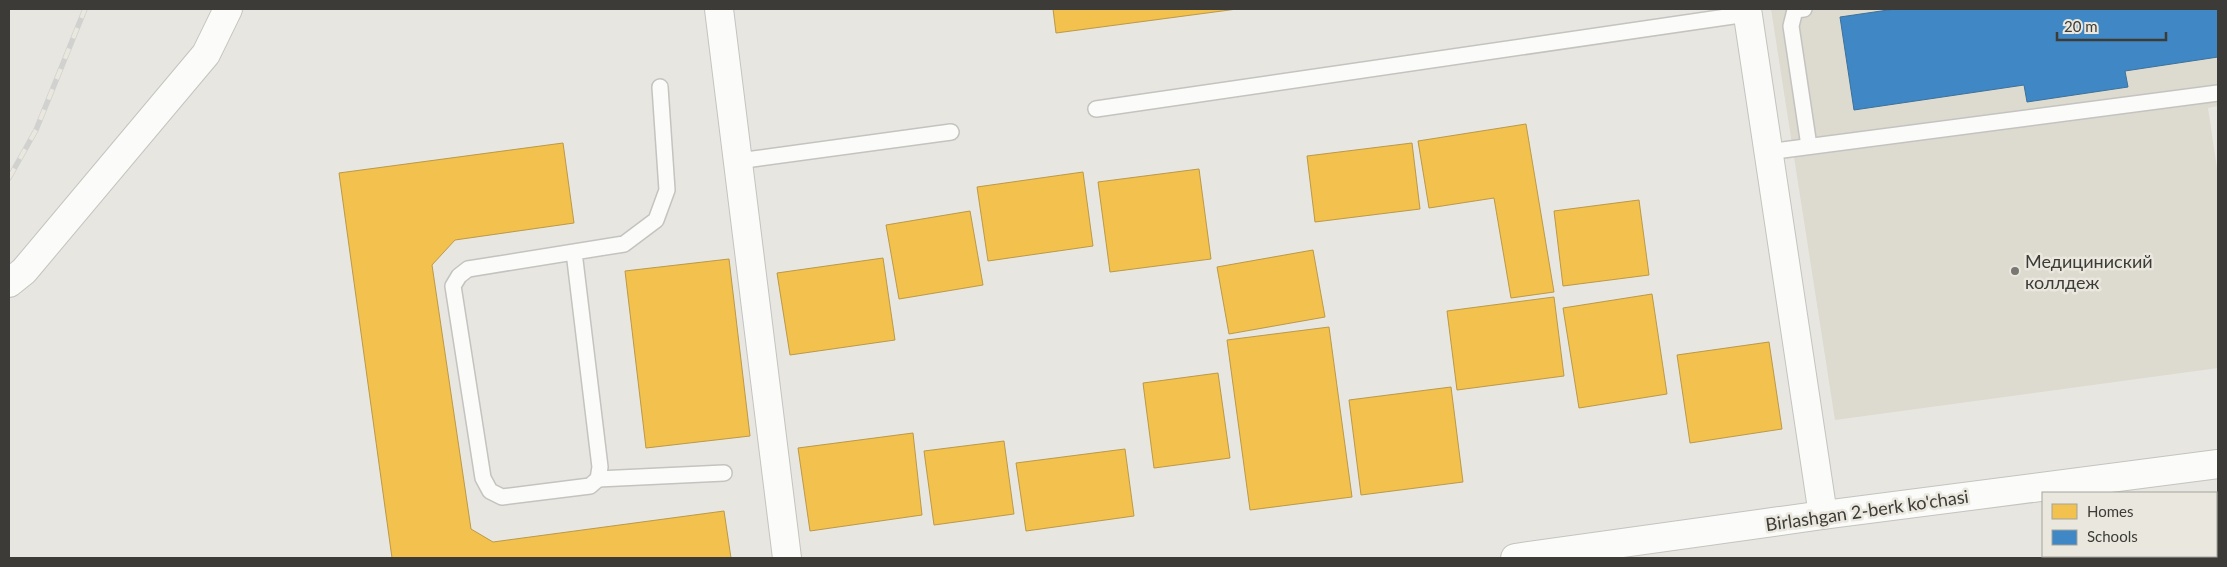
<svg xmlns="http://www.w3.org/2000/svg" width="2227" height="567" font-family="Lato,sans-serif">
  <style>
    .built { fill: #dddacf }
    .industrial { fill: url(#industrial-furrows) }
    .homes { fill: #f2c14e; stroke: #bb9947 }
    .schools { fill: #3f88c5; stroke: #3e719a }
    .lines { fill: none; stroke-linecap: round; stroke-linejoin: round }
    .service-casing { stroke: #c4c3bf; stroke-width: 18 }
    .minor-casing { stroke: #c4c3bf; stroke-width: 30 }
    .service { stroke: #fbfbfa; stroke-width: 15 }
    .minor { stroke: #fbfbfa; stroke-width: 28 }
    .rail-casing { stroke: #d1d1cf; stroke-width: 5.5 }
    .rail { stroke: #eae8de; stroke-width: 4; stroke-dasharray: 11; stroke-linecap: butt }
    .poi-dot { fill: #787772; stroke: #eae8de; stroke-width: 2 }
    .labels { text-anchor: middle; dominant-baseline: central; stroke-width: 5; stroke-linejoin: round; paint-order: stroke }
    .poi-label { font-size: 18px; fill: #3c3b37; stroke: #eae8de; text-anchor: start }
    .street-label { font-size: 18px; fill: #3c3b37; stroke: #eae8de }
  </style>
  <defs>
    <pattern id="industrial-furrows" width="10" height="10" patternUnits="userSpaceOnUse" patternTransform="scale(1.25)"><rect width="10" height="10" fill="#dddacf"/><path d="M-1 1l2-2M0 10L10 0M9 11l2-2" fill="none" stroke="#bfbcb2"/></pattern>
  </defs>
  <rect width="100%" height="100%" fill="#e7e6e1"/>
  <!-- built -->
  <path class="built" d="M1771 9H2218V106L2208 108 2218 175V368L1835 420Z"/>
  <!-- industrial -->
  <path class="industrial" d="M2218 535V558H2062L2079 556H2216V536Z"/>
  <!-- homes -->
  <g class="homes">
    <path d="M1053 9H1237L1056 33Z"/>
    <path d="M1526 124 1554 292 1511 298 1494 198 1429 208 1418 141Z"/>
    <path d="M563 143 574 223 455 240 432 265 471 529 493 542 724 511 731 558H392L339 173Z"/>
    <path d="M1412 143 1420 209 1315 222 1307 156Z"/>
    <path d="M1199 169 1211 259 1110 272 1098 182Z"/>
    <path d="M1083 172 1093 246 988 261 977 187Z"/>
    <path d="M1639 200 1649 275 1563 286 1554 211Z"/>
    <path d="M970 211 983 285 899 299 886 225Z"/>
    <path d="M1313 250 1325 317 1229 334 1217 267Z"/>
    <path d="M883 258 895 340 790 355 777 273Z"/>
    <path d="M729 259 750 436 646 448 625 271Z"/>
    <path d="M1652 294 1667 394 1579 408 1563 308Z"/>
    <path d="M1554 297 1564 376 1457 390 1447 311Z"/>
    <path d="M1329 327 1352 497 1250 510 1227 340Z"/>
    <path d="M1769 342 1782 429 1690 443 1677 355Z"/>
    <path d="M1218 373 1230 458 1154 468 1143 383Z"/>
    <path d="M1451 387 1463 482 1361 495 1349 400Z"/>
    <path d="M913 433 922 515 810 531 798 448Z"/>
    <path d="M1004 441 1014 514 934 525 924 451Z"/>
    <path d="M1125 449 1134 516 1026 531 1016 463Z"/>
  </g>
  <!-- schools -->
  <path class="schools" d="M1895 9H2218V57L2125 71 2128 87 2027 102 2024 85 1854 110 1840 17Z"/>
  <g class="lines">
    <defs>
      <g id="service">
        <path d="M1804 9 1795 10 1791 26 1809 146"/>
        <path d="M1096 109 1747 14"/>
        <path d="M1768 152 2218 93"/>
        <path d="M738 161 951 132"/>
        <path d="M574 252 600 467 598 479 590 486 502 497 490 491 483 478 453 286 459 276 468 269 624 244 656 220 667 190 660 87"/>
        <path d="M598 479 724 473"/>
      </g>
      <g id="minor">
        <path d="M719 9 787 558"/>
        <path d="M1747 9 1823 515"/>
        <path d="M9 283 24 271 206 54 228 9"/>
        <path d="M1515 558 1823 515 2218 464"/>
      </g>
    </defs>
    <!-- service casing -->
    <use href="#service" class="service-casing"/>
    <!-- minor casing -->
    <use href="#minor" class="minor-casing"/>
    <!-- service -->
    <use href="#service" class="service"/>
    <!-- minor -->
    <use href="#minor" class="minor"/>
    <defs>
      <path id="rail" d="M9 178 36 130 85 9"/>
    </defs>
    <!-- rail casing -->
    <use href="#rail" class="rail-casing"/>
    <!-- rail -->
    <use href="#rail" class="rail"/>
  </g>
  <!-- markers -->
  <circle class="poi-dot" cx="2015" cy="271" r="5"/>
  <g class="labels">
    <!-- poi labels -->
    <g class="poi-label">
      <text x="2025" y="261">Медициниский<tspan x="2025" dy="21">коллдеж</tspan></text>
    </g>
    <!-- street labels -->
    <g class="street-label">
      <text transform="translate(1867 510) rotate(-8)">Birlashgan 2-berk ko'chasi</text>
    </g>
  </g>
  <!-- border -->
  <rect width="2227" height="567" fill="none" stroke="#3c3b37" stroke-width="20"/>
  <!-- legend -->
  <rect x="2042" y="492" width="175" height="65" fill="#eae8de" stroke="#a4a39b"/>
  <rect x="2052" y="504" width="25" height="15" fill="#f2c14e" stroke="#a4a39b"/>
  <text x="2087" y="517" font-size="15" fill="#3c3b37">Homes</text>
  <rect x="2052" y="530" width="25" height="15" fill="#3f88c5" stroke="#a4a39b"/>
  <text x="2087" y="542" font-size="15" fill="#3c3b37">Schools</text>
  <!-- scale -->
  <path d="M2057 32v8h109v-8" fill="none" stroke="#3c3b37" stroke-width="2.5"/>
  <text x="2064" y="32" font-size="15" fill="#3c3b37" stroke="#eae8de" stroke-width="4" paint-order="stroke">20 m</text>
</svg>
